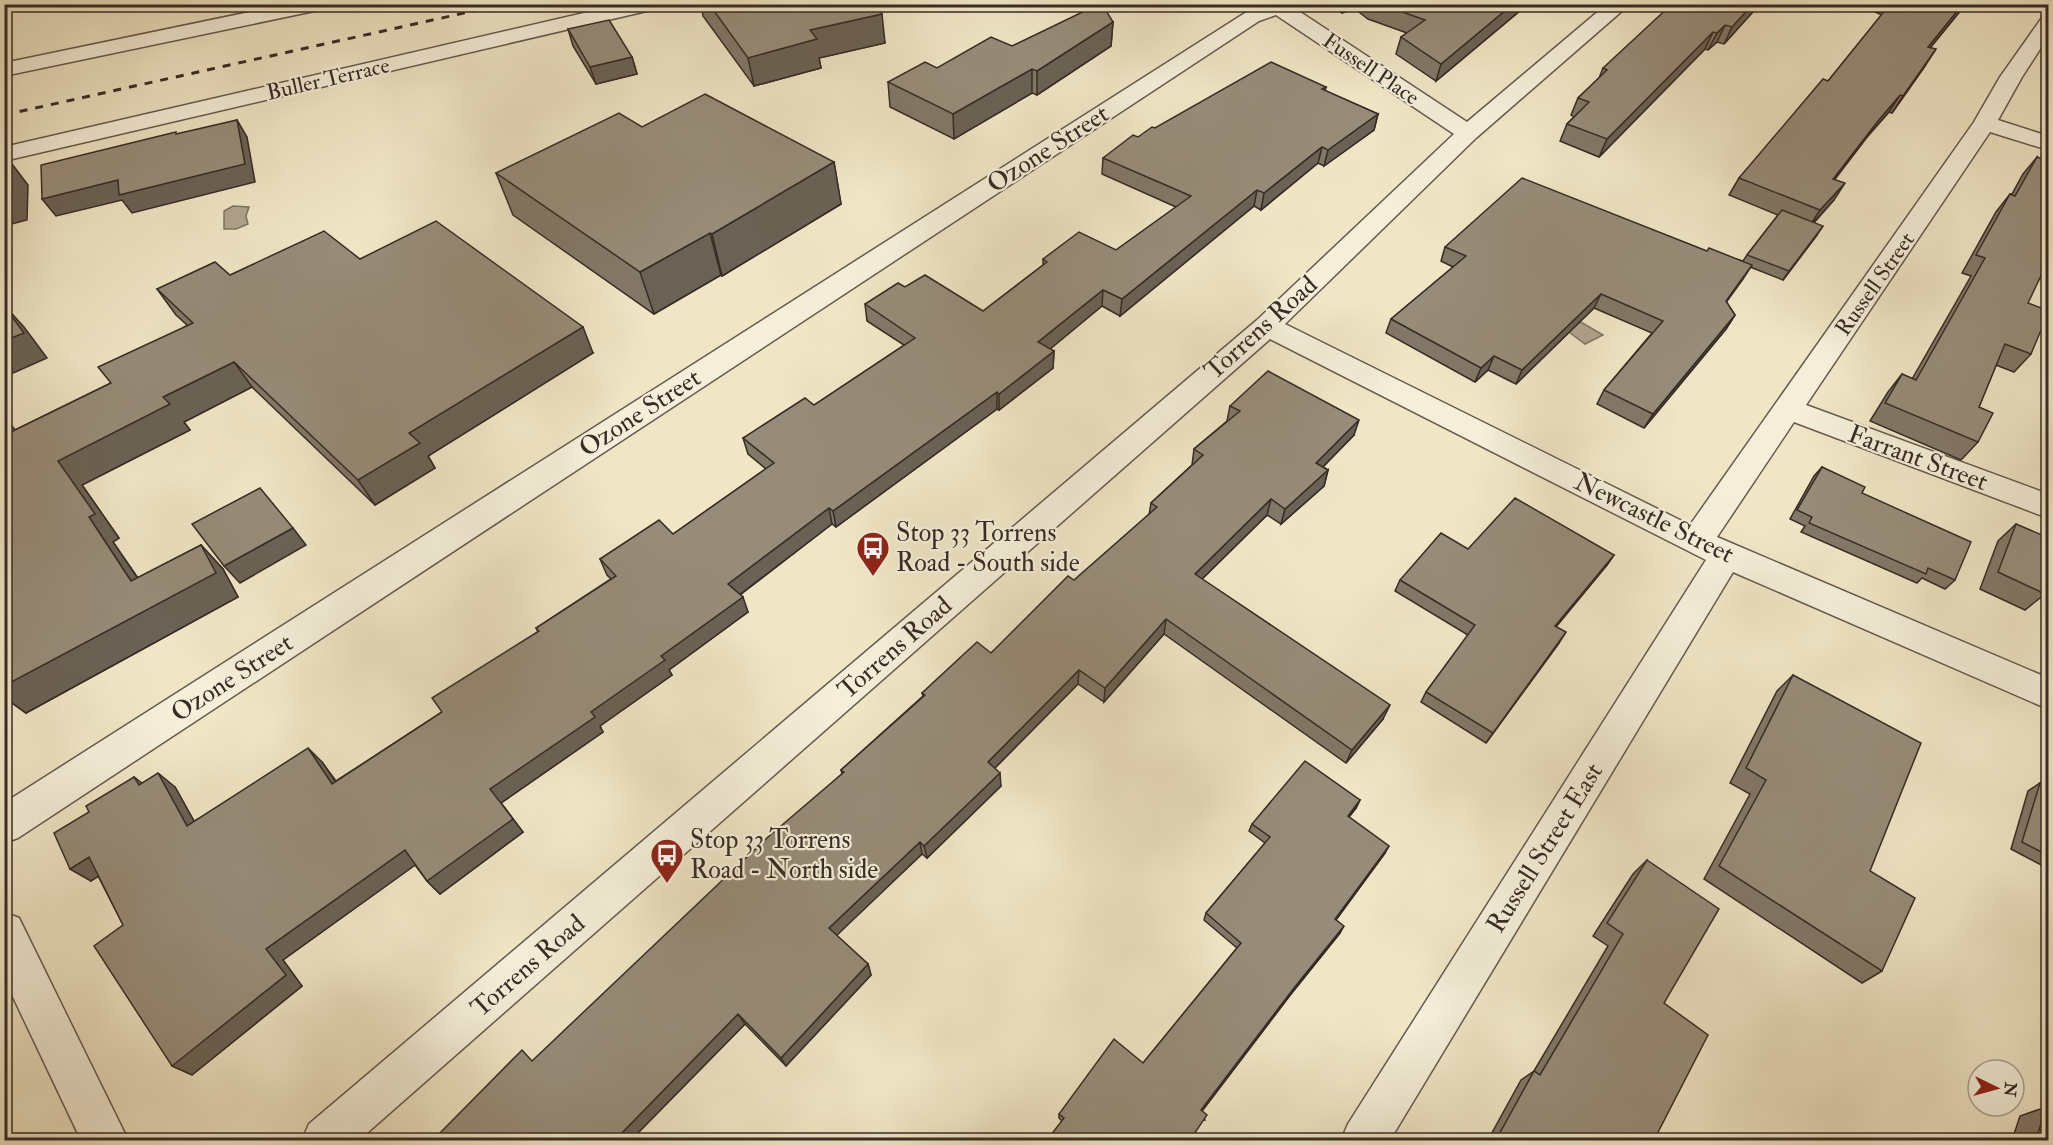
<svg xmlns="http://www.w3.org/2000/svg" width="2053" height="1145" font-family="'IM FELL Double Pica',serif">
  <style>
    .water { fill: #b1a68f; stroke: #807565; stroke-width: 1.5 }
    .lines { fill: none; stroke-linecap: round; stroke-linejoin: round }
    .minor-casing { stroke: #655a4d; stroke-width: 3 }
    .minor { fill: #f5efda; fill-rule: evenodd }
    .rail { stroke: #372b25; stroke-width: 3; stroke-dasharray: 8 8; stroke-linecap: butt }
    .wall { fill: #827868; stroke: #372b25; stroke-width: 1.5 }
    .shaded-wall { fill: #6a6255; stroke: #372b25; stroke-width: 1.5 }
    .building { fill: #978c79; stroke: #372b25; stroke-width: 1.5 }
    .labels { text-anchor: middle; dominant-baseline: central; stroke-width: 4.5; stroke-linejoin: round; paint-order: stroke }
    .far-street-label { font-size: 22px; fill: #372b25; stroke: #f5efda }
    .street-label { font-size: 26px; fill: #372b25; stroke: #f5efda }
    .poi-label { font-size: 26px; fill: #372b25; stroke: #f5efda; text-anchor: start }
  </style>
  <rect width="100%" height="100%" fill="#f0e6c6"/>
  <filter id="stains"><feTurbulence type="fractalNoise" baseFrequency=".00333" numOctaves="4"/><feColorMatrix values="0 0 0 0 .2 0 0 0 0 .09 0 0 0 0 .02 0 0 0 .5 -.17"/></filter>
  <radialGradient id="worn" r=".72"><stop offset=".6" stop-color="#630" stop-opacity="0"/><stop offset="1" stop-color="#630" stop-opacity=".3"/></radialGradient>
  <!-- water -->
  <g class="water">
    <path d="M233 206 249 207 246 216 248 224 236 229H224V211Z"/>
    <path d="M1555 307 1603 335 1585 344 1565 329Z"/>
  </g>
  <g class="lines">
    <defs>
      <g id="minor">
        <path d="M288 4H329L326 8 319 10 4 76V63Z"/>
        <path d="M623 4H661L658 8 651 10 4 161V147Z"/>
        <path d="M1264 4H1288L1467 122 1607 4H1630L1476 138 1285 324 1690 525 1974 122 2000 77 2041 19 2048 17V37L2022 77 1998 120 2048 136V150L1990 132 1806 405 2048 494V518L1794 422 1717 537 2048 678V709L1733 572 1390 1140H1341L1348 1124 1706 560 1270 339 359 1140H302L309 1124 1257 320 1454 134 1276 15 1259 21 18 838 4 843V803L1245 13Z"/>
        <path d="M4 912 19 918 128 1140H81L4 978Z"/>
      </g>
    </defs>
    <!-- minor casing -->
    <use href="#minor" class="minor-casing"/>
    <!-- minor -->
    <use href="#minor" class="minor"/>
    <!-- rail -->
    <path class="rail" d="M4 115 505 4"/>
  </g>
  <!-- wall -->
  <g class="wall">
    <path d="M701 4H874L885 43 819 58 821 68 754 86 703 16Z"/>
    <path d="M1328 4H1528L1436 81 1396 54 1401 37 1407 33 1368 19 1355 9 1342 13Z"/>
    <path d="M1760 4 1724 44 1717 42 1708 50 1705 49 1599 157 1560 141 1567 124 1574 117 1571 115 1578 98 1599 78 1603 68Z"/>
    <path d="M1880 4H1966L1930 48 1925 66 1892 113 1889 112 1867 137 1835 179 1834 200 1814 223 1817 235 1783 280 1750 267 1726 302 1735 315 1726 329 1644 428 1597 404 1604 390 1652 333 1594 308 1516 384 1488 370 1475 382 1386 333 1391 319 1453 267 1441 261 1445 247 1707 251 1743 261 1747 255 1778 215 1729 195 1739 178 1828 81 1882 15 1875 12Z"/>
    <path d="M1113 22 1111 46 1037 95 1032 93 954 139 890 107 888 82Z"/>
    <path d="M568 29 632 57 637 74 596 84 573 46Z"/>
    <path d="M1326 87 1325 91 1378 114 1374 130 1324 166 1318 163 1261 210 1254 206 1120 316 1102 306 1050 349 1054 351 1053 368 999 410 997 409 836 527 832 524 740 595 748 612 669 670 672 675 600 726 603 732 501 803 523 832 440 894 427 881 415 865 283 960 302 986 192 1075 172 1066 123 925 98 876 91 881 70 869 89 812 134 777 142 783 175 787 194 821 322 762 336 781 442 712 538 632 536 628 611 579 607 575 600 559 673 534 766 469 748 454 743 438 814 405 904 345 867 321 865 304 905 287 983 311 1043 265V259L1116 250 1176 207 1102 174 1103 158 1155 128Z"/>
    <path d="M642 127 834 162 841 204 722 276 721 275 654 314 513 215 496 173Z"/>
    <path d="M2037 157 2028 303 2031 354 2014 372 1996 365 1979 407 1978 442 1961 460 1870 421 1888 392 1902 374 1912 379 1971 276 1962 273 1996 212 2010 194H2012L2023 174Z"/>
    <path d="M360 259 593 353 428 456 435 468 375 505 252 387 184 422 190 430 82 485 119 538 113 542 138 578 201 545 223 569 238 597 26 713 4 697V416L15 430 111 383 187 325 176 315 157 289 230 275Z"/>
    <path d="M1230 406 1354 435 1323 467 1328 470 1324 486 1281 524 1267 515 1202 579 1383 719 1346 763 1164 634 1104 702 1078 684 995 768 1001 786 927 858 922 854 836 935 868 964 871 975 786 1066 745 1024 631 1140H441L534 1060 842 774 841 770 923 696 922 693 991 653 1149 515 1151 503 1192 465 1194 449 1227 421Z"/>
    <path d="M1822 467 1862 493 1955 580 1945 589 1922 578 1917 583 1801 532 1805 526 1790 519 1814 476Z"/>
    <path d="M2016 524 2045 594 2025 610 1980 589 1998 541Z"/>
    <path d="M1468 549 1614 555 1607 565 1556 627 1559 643 1486 743 1421 702 1426 692 1468 635 1395 591 1400 580Z"/>
    <path d="M1793 675 1870 871 1882 971 1862 983 1704 879 1750 794 1730 783 1777 691Z"/>
    <path d="M2040 783 2049 788V869L2011 849 2028 791Z"/>
    <path d="M1360 800 1356 808 1349 817 1385 853 1336 920 1340 933 1291 994 1202 1111 1205 1120 1062 1121 1059 1118V1114L1143 1063 1237 948 1204 920 1206 913 1265 843 1249 831 1252 824Z"/>
    <path d="M1647 860 1664 1003 1654 1140H1488L1521 1080 1534 1071 1608 946 1593 936 1633 874Z"/>
    <path d="M2046 1107 2049 1140H2012L2020 1116Z"/>
  </g>
  <!-- shaded-wall -->
  <g class="shaded-wall">
    <path d="M1344 4H1356L1355 9 1342 13Z"/>
    <path d="M1513 4H1528L1436 81 1441 64Z"/>
    <path d="M1753 4H1760L1724 44 1732 27Z"/>
    <path d="M1963 4H1966L1917 64 1928 47Z"/>
    <path d="M882 14 885 43 819 58 821 68 754 86 748 58 810 30Z"/>
    <path d="M1113 22 1111 46 1037 95V71Z"/>
    <path d="M1725 25 1717 42 1708 50 1717 33Z"/>
    <path d="M1713 32 1705 49 1599 157 1607 139Z"/>
    <path d="M1936 49 1925 66 1892 113 1903 96Z"/>
    <path d="M632 57 637 74 596 84 590 67Z"/>
    <path d="M1032 69V93L954 139 953 114Z"/>
    <path d="M1900 95 1889 112 1867 137 1822 196 1833 179 1878 121Z"/>
    <path d="M1378 114 1374 130 1324 166 1328 150Z"/>
    <path d="M237 120 247 137 255 182 132 213 122 200 56 216 42 199Z"/>
    <path d="M1322 147 1318 163 1261 210 1264 193Z"/>
    <path d="M9 160 28 185 27 220 4 226V195Z"/>
    <path d="M834 162 841 204 722 276 712 234Z"/>
    <path d="M1845 183 1834 200 1809 227 1820 210Z"/>
    <path d="M1257 190 1254 206 1120 316 1122 299Z"/>
    <path d="M1823 226 1817 235 1783 280 1789 271Z"/>
    <path d="M710 233 721 275 654 314 640 272Z"/>
    <path d="M1752 265 1743 279 1717 315 1726 301Z"/>
    <path d="M1103 290 1102 306 1038 359V342Z"/>
    <path d="M1601 294 1594 308 1516 384 1522 370Z"/>
    <path d="M4 305 24 327 47 358 4 377Z"/>
    <path d="M1735 315 1726 329 1644 428 1653 414Z"/>
    <path d="M583 327 593 353 428 456 435 468 375 505 358 480 409 433Z"/>
    <path d="M1054 351 1053 368 999 410V394Z"/>
    <path d="M1494 356 1488 370 1475 382 1481 368Z"/>
    <path d="M234 362 252 387 184 422 190 430 82 485 119 538 113 542 156 605 131 581 89 517 58 461 163 397Z"/>
    <path d="M997 392V409L836 527 833 511Z"/>
    <path d="M4 416 36 457 11 432 4 423Z"/>
    <path d="M1359 420 1354 435 1312 478 1316 463Z"/>
    <path d="M1328 470 1324 486 1281 524 1285 509Z"/>
    <path d="M1271 499 1267 515 1192 589 1195 574Z"/>
    <path d="M829 508 832 524 734 599 728 584Z"/>
    <path d="M293 528 306 545 240 583 224 566Z"/>
    <path d="M201 545 223 569 238 597 26 713 4 697V686Z"/>
    <path d="M1614 555 1607 565 1548 636 1555 626Z"/>
    <path d="M743 597 748 612 669 670 672 675 600 726 603 732 501 803 523 832 440 894 427 881 490 789 591 712 661 656Z"/>
    <path d="M1166 619 1164 634 1104 702 1105 688Z"/>
    <path d="M1566 632 1559 643 1486 743 1493 733Z"/>
    <path d="M1079 670 1078 684 988 775V762Z"/>
    <path d="M1390 705 1383 719 1346 763 1352 750Z"/>
    <path d="M308 748 322 762 346 797 332 784Z"/>
    <path d="M158 773 175 787 204 839 187 826Z"/>
    <path d="M1000 773 1001 786 927 858 924 846Z"/>
    <path d="M1360 800 1356 808 1344 823 1348 816Z"/>
    <path d="M920 842 922 854 833 939 829 928Z"/>
    <path d="M1389 846 1385 853 1331 926 1335 919Z"/>
    <path d="M405 850 418 863 283 960 302 986 192 1075 172 1066 266 949Z"/>
    <path d="M89 857 109 870 91 881 70 869Z"/>
    <path d="M1344 926 1340 933 1291 994 1199 1115 1201 1110 1294 988Z"/>
    <path d="M868 964 871 975 786 1066 781 1058Z"/>
    <path d="M738 1014 745 1024 631 1140H615Z"/>
  </g>
  <!-- building -->
  <g class="building">
    <path d="M709 4H874L882 14 810 30 817 39 748 58Z"/>
    <path d="M1099 4H1102L1113 22 1037 71 1032 69 953 114 888 82 925 62 937 68 991 37 1012 46Z"/>
    <path d="M1380 4H1513L1441 64 1401 37 1425 20Z"/>
    <path d="M1672 4H1753L1732 27 1725 25 1717 33 1713 32 1607 139 1567 124 1589 102 1578 98 1607 70 1603 68Z"/>
    <path d="M1890 4H1963L1928 47 1936 49 1903 96 1900 95 1878 121 1833 179 1845 183 1820 210 1739 178 1823 79 1828 81Z"/>
    <path d="M609 20 632 57 590 67 568 29Z"/>
    <path d="M1271 62 1326 87 1322 89 1378 114 1328 150 1322 147 1264 193 1257 190 1122 299 1103 290 1038 342 1054 351 999 394 997 392 833 511 829 508 728 584 743 597 661 656 665 660 591 712 595 717 490 789 513 819 427 881 405 850 266 949 286 975 172 1066 94 946 123 925 89 857 70 869 54 833 89 812 86 806 134 777 139 785 158 773 187 826 308 748 332 784 442 712 432 698 539 631 536 628 616 576 600 559 659 520 673 534 774 463 743 438 805 398 814 405 915 338 865 304 898 283 905 287 925 275 983 311 1047 262 1043 259 1079 232 1116 250 1191 196 1103 158 1133 135 1138 137 1152 127 1155 128Z"/>
    <path d="M705 94 834 162 712 234 710 233 640 272 496 173 619 113 642 127Z"/>
    <path d="M237 120 245 164 119 195 118 180 42 199 41 165 176 132V134Z"/>
    <path d="M2037 157 2049 161V259L2028 303 2049 311 2031 354 2005 344 1979 407 1993 413 1978 442 1885 403 1902 374 1916 380 1985 258 1976 255 2010 194 2015 196Z"/>
    <path d="M9 160 6 195H4V161Z"/>
    <path d="M1522 178 1707 251 1709 248 1752 265 1726 301 1735 315 1653 414 1604 390 1663 321 1601 294 1522 370 1494 356 1481 368 1391 319 1466 256 1445 247Z"/>
    <path d="M1782 210 1823 226 1789 271 1747 255Z"/>
    <path d="M436 221 583 327 409 433 420 443 358 480 234 362 163 397 170 404 58 461 95 514 89 517 131 581 201 545 216 573 4 686V423L11 432 111 383 98 367 193 323 157 289 215 262 230 275 324 231 360 259Z"/>
    <path d="M4 306 24 333 4 341Z"/>
    <path d="M1268 371 1359 420 1316 463 1328 470 1285 509 1271 499 1195 574 1390 705 1352 750 1166 619 1105 688 1079 670 988 762 1000 773 924 846 920 842 829 928 868 964 781 1058 738 1014 615 1140H441L437 1136 522 1050 532 1061 768 837 844 772 841 770 925 695 922 693 977 642 991 653 1068 576 1074 580 1157 507 1151 503 1203 455 1194 449 1240 411 1230 406Z"/>
    <path d="M1822 467 1865 487 1862 493 1971 542 1955 580 1928 568 1926 574 1809 523 1812 517 1797 510Z"/>
    <path d="M260 488 293 528 224 566 192 524Z"/>
    <path d="M1515 498 1614 555 1555 626 1566 632 1493 733 1426 692 1475 625 1400 580 1441 533 1468 549Z"/>
    <path d="M2016 524 2049 538V582L2045 594 1998 572Z"/>
    <path d="M1793 675 1921 743 1870 871 1915 898 1882 971 1719 866 1766 780 1746 768Z"/>
    <path d="M1305 761 1360 800 1348 816 1389 846 1335 919 1344 926 1294 988 1201 1110 1207 1115 1190 1140H1047L1064 1118 1059 1114 1114 1039 1143 1063 1241 943 1206 913 1270 837 1252 824Z"/>
    <path d="M2040 783 2049 788V856L2022 842Z"/>
    <path d="M1647 860 1719 909 1664 1003 1708 1035 1654 1140H1496L1534 1071 1540 1075 1623 934 1607 923Z"/>
    <path d="M2046 1107 2049 1108V1140H2036Z"/>
  </g>
  <!-- icons -->
  <defs>
    <symbol id="bus-pin" viewBox="-11 -11 22 30"><path d="M0 17L-7.5 6A9.5 9.5 0 1 1 7.5 6Z" fill="#8f2418" stroke="#f5efda"/><path d="M-5-6H5V4H4V6H2V4H-2V6H-4V4H-5ZM-3.5-4V0h7V-4ZM-3.5 1.2v1.5H-2V1.2ZM2 1.2v1.5H3.5V1.2Z" fill="#fff"/></symbol>
  </defs>
  <g fill-rule="evenodd">
    <use href="#bus-pin" x="854" y="529" width="38" height="52"/>
    <use href="#bus-pin" x="648" y="836" width="38" height="52"/>
  </g>
  <g class="labels">
    <!-- far-street labels -->
    <g class="far-street-label">
      <text transform="translate(1371 69) rotate(34)">Fussell Place</text>
      <text transform="translate(328 79) rotate(-13)">Buller Terrace</text>
      <text transform="translate(1875 284) rotate(-55)">Russell Street</text>
    </g>
    <!-- street labels -->
    <g class="street-label">
      <text transform="translate(1048 149) rotate(-33)">Ozone Street</text>
      <text transform="translate(1261 328) rotate(-42)">Torrens Road</text>
      <text transform="translate(640 413) rotate(-33)">Ozone Street</text>
      <text transform="translate(1918 458) rotate(20)">Farrant Street</text>
      <text transform="translate(1654 518) rotate(26)">Newcastle Street</text>
      <text transform="translate(895 648) rotate(-41)">Torrens Road</text>
      <text transform="translate(232 678) rotate(-33)">Ozone Street</text>
      <text transform="translate(1545 848) rotate(-58)">Russell Street East</text>
      <text transform="translate(528 966) rotate(-41)">Torrens Road</text>
    </g>
    <!-- poi labels -->
    <g class="poi-label">
      <text x="896" y="533">Stop 33 Torrens<tspan x="896" dy="30">Road - South side</tspan></text>
      <text x="690" y="840">Stop 33 Torrens<tspan x="690" dy="30">Road - North side</tspan></text>
    </g>
  </g>
  <!-- margin -->
  <rect width="2053" height="1145" fill="none" stroke="#f0e6c6" stroke-width="24"/>
  <rect x="6" y="6" width="2041" height="1133" fill="none" stroke="#372b25" stroke-width="3"/>
  <rect x="12" y="12" width="2029" height="1121" fill="none" stroke="#372b25" stroke-width="1.5"/>
  <!-- north arrow -->
  <g transform="translate(1996 1088) rotate(95)"><circle r="28" fill="#f5efda" stroke="#a9a192" stroke-width="1.5"/>
  <path d="M0-4.5L10 22L0 15L-10 22Z" fill="#8f2418"/>
  <text y="-9" font-size="16" font-weight="bold" text-anchor="middle" fill="#372b25">N</text>
  </g>
  <rect width="100%" height="100%" filter="url(#stains)"/>
  <rect width="100%" height="100%" fill="url(#worn)"/>
</svg>
